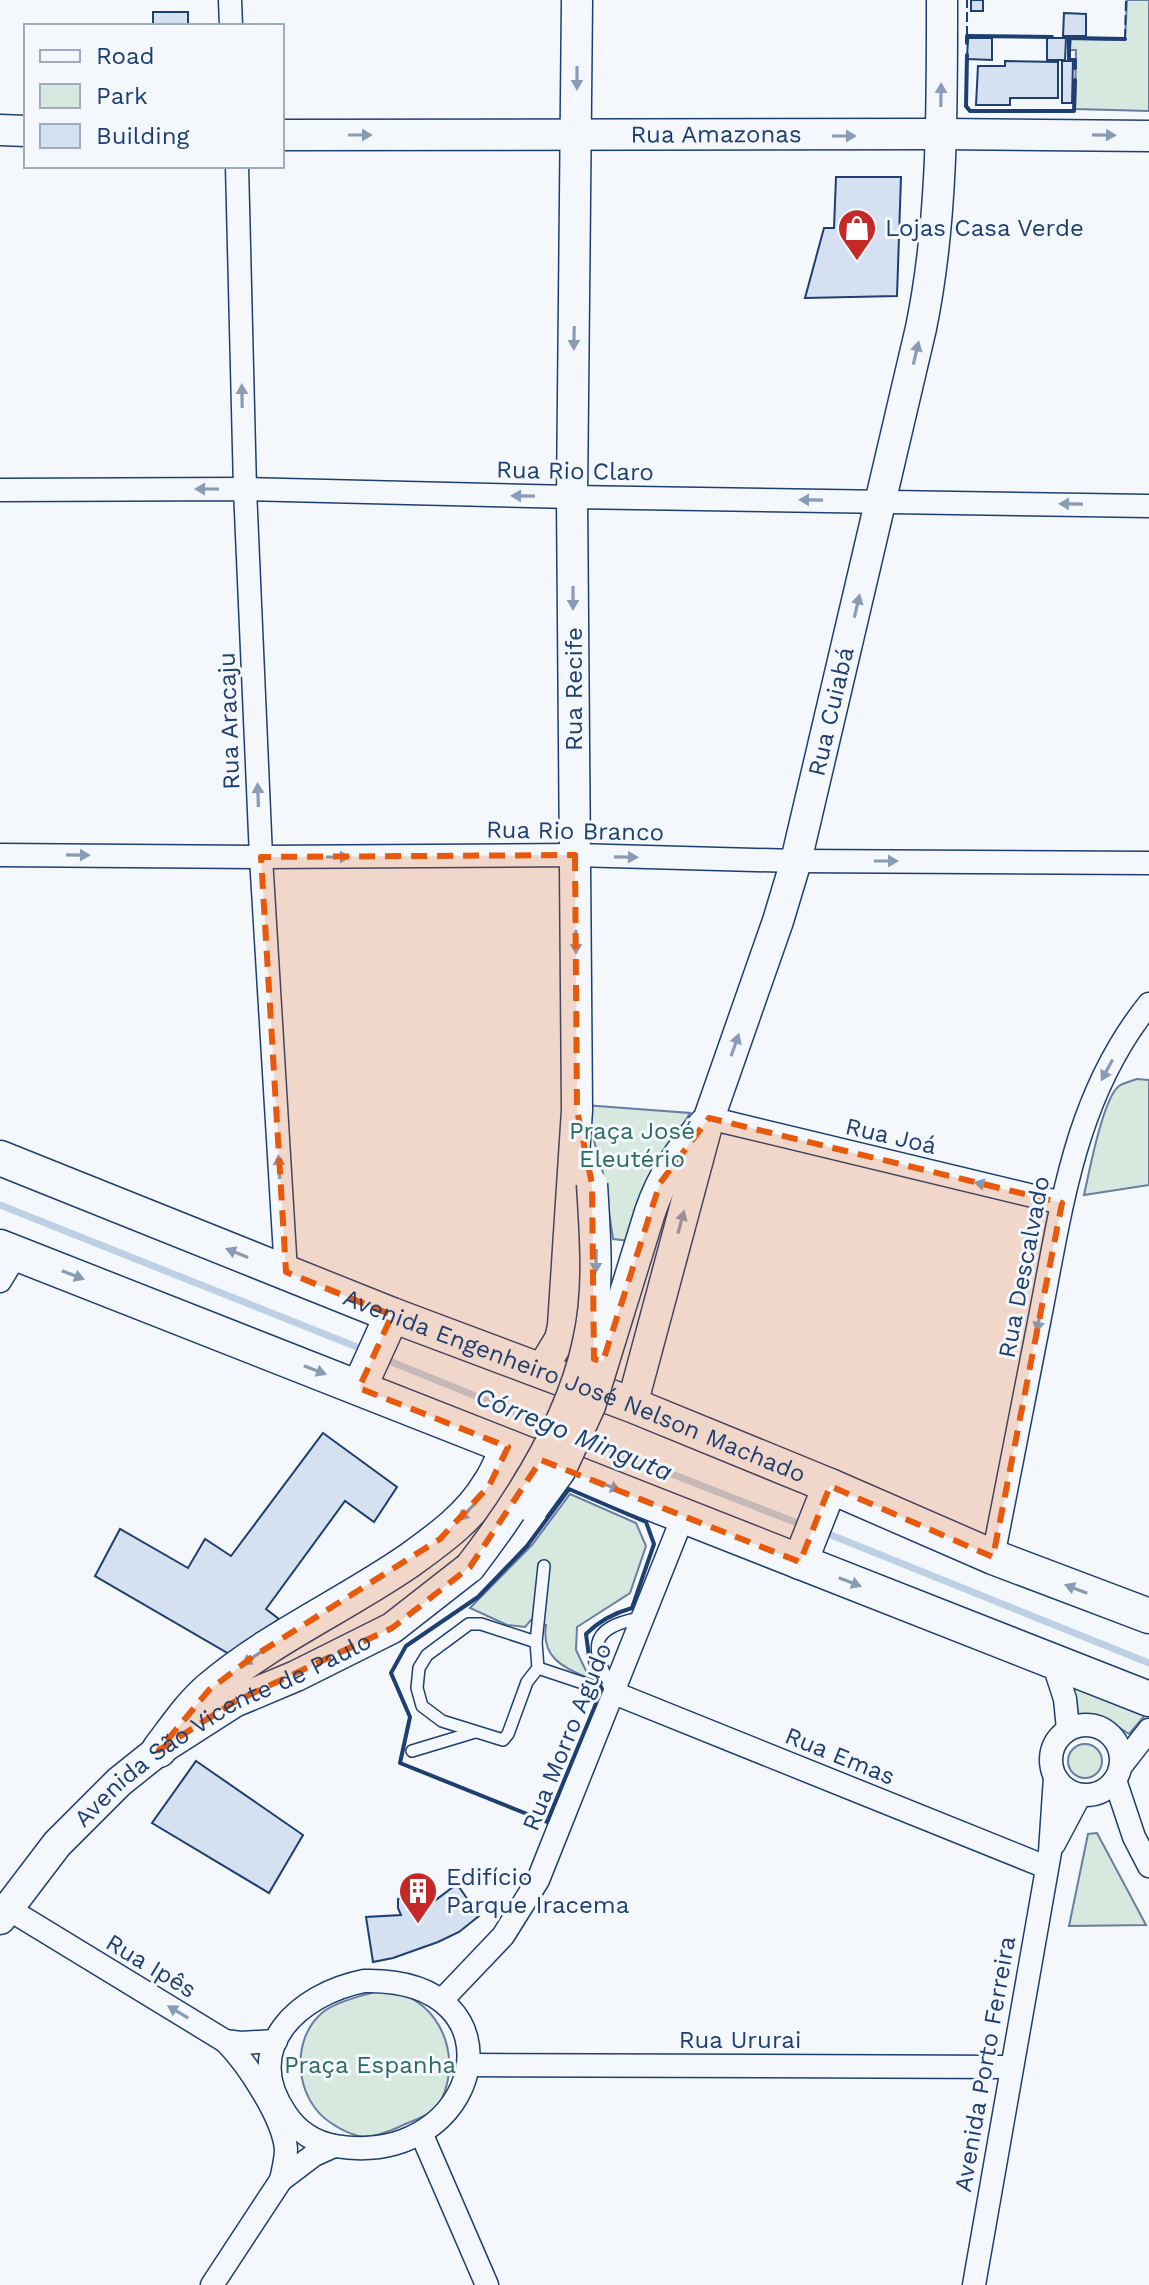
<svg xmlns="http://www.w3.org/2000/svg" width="1149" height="2285" font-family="'Work Sans',sans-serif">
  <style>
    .green { fill: #d7e8df; stroke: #687fa3; stroke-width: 2 }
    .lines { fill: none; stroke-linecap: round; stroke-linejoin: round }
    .stream { stroke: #bed0e5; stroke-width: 7 }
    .building { fill: #d5e0f0; stroke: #1d3f73; stroke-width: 2 }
    .lane-casing { stroke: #1d3f73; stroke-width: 14 }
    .street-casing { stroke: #1d3f73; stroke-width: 25 }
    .secondary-casing { stroke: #1d3f73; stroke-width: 33 }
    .primary-casing { stroke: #1d3f73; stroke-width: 37 }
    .lane { stroke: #f4f7fb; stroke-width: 11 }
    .street { stroke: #f4f7fb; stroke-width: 22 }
    .secondary { stroke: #f4f7fb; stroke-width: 30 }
    .primary { stroke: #f4f7fb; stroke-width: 34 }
    .secondary-bridge-casing { stroke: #1d3f73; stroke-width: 33; stroke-linecap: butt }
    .secondary-bridge { stroke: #f4f7fb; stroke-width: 30 }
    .fence { stroke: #1d3f73; stroke-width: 2; stroke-dasharray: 10 4; stroke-linecap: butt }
    .wall { stroke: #1d3f73; stroke-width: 4 }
    .oneway { fill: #889bb7 }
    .marked { fill: #e8590c; fill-opacity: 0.2; stroke: #e8590c; stroke-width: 6; stroke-dasharray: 16 10; stroke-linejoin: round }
    .labels { text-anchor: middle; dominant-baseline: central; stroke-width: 6; stroke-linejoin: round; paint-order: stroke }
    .street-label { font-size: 24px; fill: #1d3f73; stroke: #f4f7fb }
    .poi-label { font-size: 24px; fill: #1d3f73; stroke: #f4f7fb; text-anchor: start }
    .park-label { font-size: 24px; fill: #2c6c60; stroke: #f4f7fb }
    .water-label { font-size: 26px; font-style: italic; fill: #1d3f73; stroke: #f4f7fb }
  </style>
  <rect width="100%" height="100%" fill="#f4f7fb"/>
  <!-- green -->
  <g class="green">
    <path d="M1127 0H1149V111L1075 109 1076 50H1070L1071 39 1125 40Z"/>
    <path d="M1137 1079 1149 1080V1185L1084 1195C1089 1173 1103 1098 1119 1086 1123 1083 1132 1081 1137 1079Z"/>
    <path d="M584 1105 690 1113 653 1175 630 1241 613 1239 603 1173Z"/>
    <path d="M570 1494 636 1523 646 1546 630 1593 577 1627 576 1650 590 1679C564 1667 541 1659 546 1625L531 1620 525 1627 507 1625 470 1608 532 1545Z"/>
    <path d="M1073 1686 1147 1713 1129 1734C1112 1723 1100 1713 1078 1719Z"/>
    <circle cx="1085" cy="1761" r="17"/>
    <path d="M1097 1833 1146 1925 1069 1926 1088 1834Z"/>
    <path d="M380 1990C426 1991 456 2035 448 2079 446 2089 441 2105 432 2111 423 2118 409 2122 399 2127 370 2140 358 2141 331 2123 295 2100 289 2040 323 2012 337 2001 363 1996 380 1990Z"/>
  </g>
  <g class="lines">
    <!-- stream -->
    <g class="stream">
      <path d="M0 1205 367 1351"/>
      <path d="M382 1358 552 1427"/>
      <path d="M582 1439 805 1526"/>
      <path d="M821 1531 1149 1663"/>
    </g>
  </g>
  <!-- building -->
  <g class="building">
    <rect x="971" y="0" width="12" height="11"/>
    <rect x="153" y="12" width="35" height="14"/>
    <path d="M1064 13 1086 14V36H1063Z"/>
    <path d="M968 38H992V60L967 59Z"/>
    <path d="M1047 38H1066L1065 60H1047Z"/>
    <path d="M1005 61 1058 62V98H1010V105H976L978 66H1005Z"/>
    <path d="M1062 61H1073L1072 103H1062Z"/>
    <path d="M836 177H901L897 296 805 298 824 228H834Z"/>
    <path d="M323 1433 397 1487 374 1522 345 1501 266 1609 279 1619 231 1655 95 1576 120 1529 188 1568 205 1539 231 1556Z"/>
    <path d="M196 1761 303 1835 269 1893 152 1823Z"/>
    <path d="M457 1884 479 1916 459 1932 438 1942 393 1958 373 1962 366 1917 401 1915 398 1908V1899L404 1896H410L416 1902V1910L429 1905Z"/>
  </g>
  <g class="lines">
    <defs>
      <g id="lane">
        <path d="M536 1642 544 1566"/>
        <path d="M538 1668 527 1682 508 1734 503 1740 442 1721 422 1706 417 1688 419 1668 427 1655 469 1624H481L536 1642 538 1668 613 1693"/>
        <path d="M614 1692C591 1650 585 1628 641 1618"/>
        <path d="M412 1751 475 1732"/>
      </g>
      <g id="street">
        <path d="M230 0 231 26"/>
        <path d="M237 166 245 489 261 857 286 1272"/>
        <path d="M0 490 245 489 572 497 1149 506"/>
        <path d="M0 855 261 857 575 855 796 861 1149 863"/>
        <path d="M709 1118 1062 1203"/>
        <path d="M0 1281 17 1253"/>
        <path d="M993 1557C1008 1477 1024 1397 1040 1317 1062 1205 1075 1096 1149 1004"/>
        <path d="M1052 1659 1065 1699 1068 1729"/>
        <path d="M614 1693 1046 1867"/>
        <circle cx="1086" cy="1760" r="35"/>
        <path d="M1121 1766 1149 1730"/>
        <path d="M1115 1780 1134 1837 1149 1866"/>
        <path d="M1054 1844 1080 1795"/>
        <path d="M7 1908 225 2041 241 2043 276 2041"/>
        <path d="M364 1981C529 1977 483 2170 335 2146 315 2143 297 2131 286 2114 240 2047 299 1994 364 1981Z"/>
        <path d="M442 2000 503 1936 538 1880 684 1514"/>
        <path d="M225 2041C247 2063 283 2117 286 2149 286 2160 283 2170 281 2180"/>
        <path d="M470 2065 1010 2067"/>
        <path d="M422 2135 487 2285"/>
        <path d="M212 2285 281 2180 314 2155 334 2146"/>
        <path d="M974 2285 1050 1852 1055 1777"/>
      </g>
      <g id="secondary">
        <path d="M0 130 26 131"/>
        <path id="s1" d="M282 135 941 134 1149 136"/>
        <path d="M650 1212C662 1177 679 1150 705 1123"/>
        <path d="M540 1372 560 1339 563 1326 577 1110 572 497 577 0"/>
        <path id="s2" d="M632 1405 709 1118 778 921 796 861 921 328C943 221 942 109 942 0"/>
        <path id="s3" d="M0 1919 57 1844 119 1782 159 1750 234 1702 296 1676 392 1628 470 1567"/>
      </g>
      <g id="primary">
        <path id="s4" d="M0 1158 392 1315 632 1405 830 1486 993 1557 1149 1616"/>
        <path d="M0 1247 1149 1699"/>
        <path d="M359 1388 392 1315"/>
        <path d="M800 1562 830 1486"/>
        <path d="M159 1750C175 1729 190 1706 210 1689 270 1638 345 1605 410 1560 439 1539 470 1517 489 1485 497 1474 502 1460 508 1447"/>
      </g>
    </defs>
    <!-- lane casing -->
    <use href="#lane" class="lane-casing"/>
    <!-- street casing -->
    <use href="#street" class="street-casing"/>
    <!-- secondary casing -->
    <use href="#secondary" class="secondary-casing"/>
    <!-- primary casing -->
    <use href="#primary" class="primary-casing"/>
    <!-- lane -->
    <use href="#lane" class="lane"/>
    <!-- street -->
    <use href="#street" class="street"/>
    <!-- secondary -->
    <use href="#secondary" class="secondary"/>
    <!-- primary -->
    <use href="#primary" class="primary"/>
    <defs>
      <g id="secondary-bridge">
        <path d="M533 1508 560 1471 590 1406 650 1212"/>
        <path d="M470 1567C520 1502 571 1423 588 1342 600 1290 595 1236 592 1184"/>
      </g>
    </defs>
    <!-- secondary-bridge casing -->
    <use href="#secondary-bridge" class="secondary-bridge-casing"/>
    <!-- secondary-bridge -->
    <use href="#secondary-bridge" class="secondary-bridge"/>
    <!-- fence -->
    <g class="fence">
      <path d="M967 36V0"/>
      <path d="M1125 39 1126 0"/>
    </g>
    <!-- wall -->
    <g class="wall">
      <path d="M1069 38V60H1075V68"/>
      <path d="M1072 38 1125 39"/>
      <path d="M967 43V36L1052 37"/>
      <path d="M967 55 966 106 970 111H1074L1075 80"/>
      <path d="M569 1489 646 1522 654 1544 632 1608C614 1613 599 1621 586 1634L590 1664 602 1689 547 1822 400 1763 410 1717 391 1673 406 1646 478 1597 527 1546Z"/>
    </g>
  </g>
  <!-- one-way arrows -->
  <defs><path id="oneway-solid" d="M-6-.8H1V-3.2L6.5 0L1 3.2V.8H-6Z" transform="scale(2)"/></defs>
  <g class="oneway">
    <use href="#oneway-solid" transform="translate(577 78) rotate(90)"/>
    <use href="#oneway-solid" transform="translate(941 95) rotate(-89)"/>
    <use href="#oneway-solid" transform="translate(360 135)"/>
    <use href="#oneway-solid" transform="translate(1104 135) rotate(1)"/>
    <use href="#oneway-solid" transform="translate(844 136)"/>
    <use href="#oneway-solid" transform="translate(574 338) rotate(91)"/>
    <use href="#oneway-solid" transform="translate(916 353) rotate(-77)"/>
    <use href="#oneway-solid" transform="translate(242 396) rotate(-91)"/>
    <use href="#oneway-solid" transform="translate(207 489) rotate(180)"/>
    <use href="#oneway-solid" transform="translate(523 496) rotate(-179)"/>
    <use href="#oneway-solid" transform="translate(811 500) rotate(-179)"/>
    <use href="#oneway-solid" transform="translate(1071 504) rotate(-179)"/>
    <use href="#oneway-solid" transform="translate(573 598) rotate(90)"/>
    <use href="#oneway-solid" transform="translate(857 606) rotate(-77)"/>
    <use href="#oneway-solid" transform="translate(258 795) rotate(-92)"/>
    <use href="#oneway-solid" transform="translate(78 855) rotate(1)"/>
    <use href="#oneway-solid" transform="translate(338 857)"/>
    <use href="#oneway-solid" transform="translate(626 857) rotate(1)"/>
    <use href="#oneway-solid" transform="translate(886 861)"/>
    <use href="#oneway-solid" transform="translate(576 942) rotate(90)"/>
    <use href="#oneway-solid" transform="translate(735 1045) rotate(-71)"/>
    <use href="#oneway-solid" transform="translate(1107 1070) rotate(118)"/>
    <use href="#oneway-solid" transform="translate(279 1167) rotate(-93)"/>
    <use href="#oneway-solid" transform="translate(986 1185) rotate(-167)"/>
    <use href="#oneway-solid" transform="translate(681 1222) rotate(-75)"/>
    <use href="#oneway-solid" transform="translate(237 1253) rotate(-158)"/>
    <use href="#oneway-solid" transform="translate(596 1261) rotate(91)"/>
    <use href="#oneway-solid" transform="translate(73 1275) rotate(21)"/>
    <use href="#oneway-solid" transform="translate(1039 1320) rotate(101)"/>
    <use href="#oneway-solid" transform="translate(315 1370) rotate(21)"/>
    <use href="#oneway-solid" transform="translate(609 1486) rotate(21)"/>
    <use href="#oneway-solid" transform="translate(467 1512) rotate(133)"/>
    <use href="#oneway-solid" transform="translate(850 1582) rotate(21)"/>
    <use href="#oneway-solid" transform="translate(1076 1589) rotate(-159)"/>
    <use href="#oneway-solid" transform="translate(252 1658) rotate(146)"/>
    <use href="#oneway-solid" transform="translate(178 2012) rotate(-149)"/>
  </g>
  <!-- marked area -->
  <path class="marked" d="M575 855 577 1110 592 1184 594 1359 603 1361 660 1183 709 1118 1062 1203 993 1557 830 1486 800 1562 541 1460 470 1567 392 1628 234 1702 159 1750 209 1690 251 1658 440 1539 489 1486 508 1447 359 1388 392 1315 286 1272 261 857Z"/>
  <!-- icons -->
  <defs>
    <symbol id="shop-pin" viewBox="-11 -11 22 30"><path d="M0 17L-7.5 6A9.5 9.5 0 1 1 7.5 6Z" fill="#c62828" stroke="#f4f7fb"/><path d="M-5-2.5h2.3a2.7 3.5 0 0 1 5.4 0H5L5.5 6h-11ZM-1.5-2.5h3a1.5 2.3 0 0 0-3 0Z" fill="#fff"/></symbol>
    <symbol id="building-pin" viewBox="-11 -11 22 30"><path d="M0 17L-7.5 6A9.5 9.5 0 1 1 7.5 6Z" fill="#c62828" stroke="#f4f7fb"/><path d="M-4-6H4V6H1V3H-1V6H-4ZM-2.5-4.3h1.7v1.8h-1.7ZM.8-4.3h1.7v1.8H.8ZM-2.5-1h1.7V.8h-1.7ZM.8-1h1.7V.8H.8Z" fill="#fff"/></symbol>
  </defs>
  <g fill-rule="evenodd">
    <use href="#shop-pin" x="835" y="206" width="44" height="60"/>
    <use href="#building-pin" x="396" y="1869" width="44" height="60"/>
  </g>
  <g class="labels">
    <!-- street labels -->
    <g class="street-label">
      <text stroke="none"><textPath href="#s1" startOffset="434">Rua Amazonas</textPath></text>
      <text transform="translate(575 471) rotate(1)">Rua Rio Claro</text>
      <text transform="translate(574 689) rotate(-90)">Rua Recife</text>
      <text stroke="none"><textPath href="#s2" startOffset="722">Rua Cuiabá</textPath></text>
      <text transform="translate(229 721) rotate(-92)">Rua Aracaju</text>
      <text transform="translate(575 831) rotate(1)">Rua Rio Branco</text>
      <text transform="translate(891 1136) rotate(13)">Rua Joá</text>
      <text transform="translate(1024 1267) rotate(-79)">Rua Descalvado</text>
      <text stroke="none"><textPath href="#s4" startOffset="618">Avenida Engenheiro José Nelson Machado</textPath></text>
      <text stroke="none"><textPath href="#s3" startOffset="298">Avenida São Vicente de Paulo</textPath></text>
      <text transform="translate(567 1737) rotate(-68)">Rua Morro Agudo</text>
      <text transform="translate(840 1756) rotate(22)">Rua Emas</text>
      <text transform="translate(151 1966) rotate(31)">Rua Ipês</text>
      <text x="740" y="2040">Rua Ururai</text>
      <text transform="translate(985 2064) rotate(-80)">Avenida Porto Ferreira</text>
    </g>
    <!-- poi labels -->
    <g class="poi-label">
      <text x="885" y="228">Lojas Casa Verde</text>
      <text x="446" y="1877">Edifício<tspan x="446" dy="28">Parque Iracema</tspan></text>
    </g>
    <!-- park labels -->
    <g class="park-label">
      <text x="632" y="1131">Praça José<tspan x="632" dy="28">Eleutério</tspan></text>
      <text x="370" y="2065">Praça Espanha</text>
    </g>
    <!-- water labels -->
    <g class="water-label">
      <text transform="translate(574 1434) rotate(22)">Córrego Minguta</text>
    </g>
  </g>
  <!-- legend -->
  <rect x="24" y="24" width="260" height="144" fill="#f4f7fb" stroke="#9eadc5" stroke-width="2"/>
  <rect x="40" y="50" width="40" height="12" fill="#f4f7fb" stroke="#9eadc5" stroke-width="2"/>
  <text x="96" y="64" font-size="24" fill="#1d3f73">Road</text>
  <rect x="40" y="84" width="40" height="24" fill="#d7e8df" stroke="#9eadc5" stroke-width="2"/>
  <text x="96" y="104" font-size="24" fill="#1d3f73">Park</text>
  <rect x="40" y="124" width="40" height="24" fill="#d5e0f0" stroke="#9eadc5" stroke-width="2"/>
  <text x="96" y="144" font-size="24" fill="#1d3f73">Building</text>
</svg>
